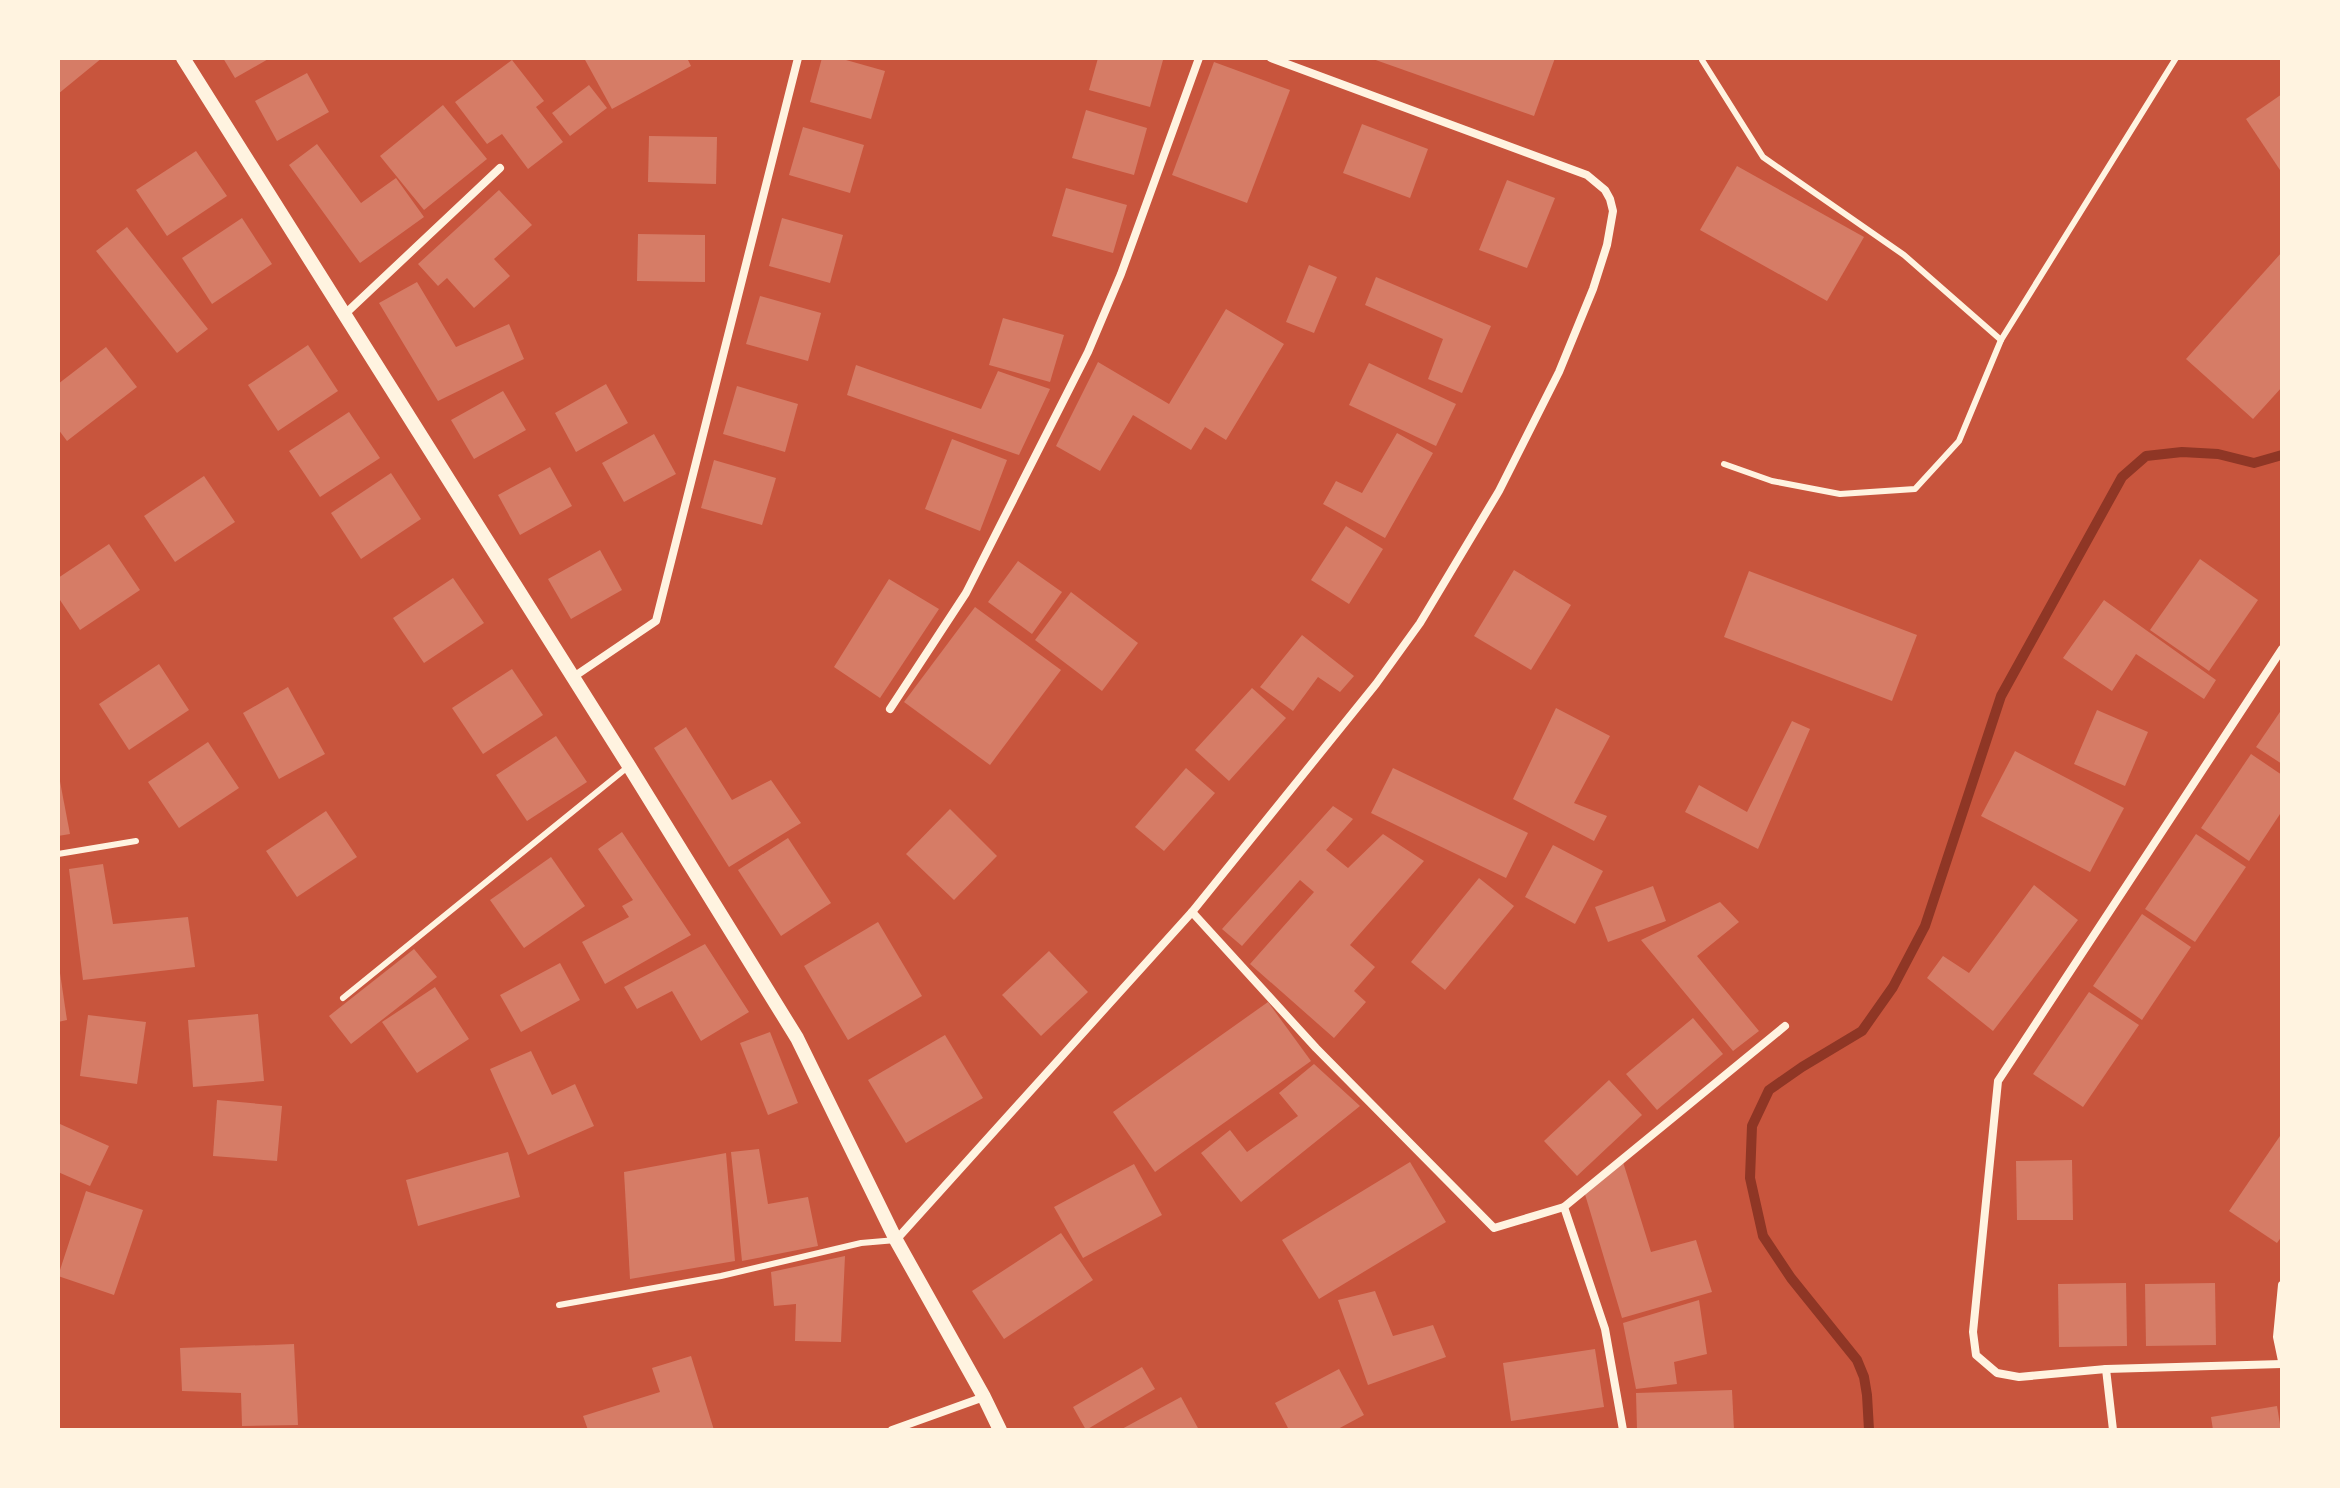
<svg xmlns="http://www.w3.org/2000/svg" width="2340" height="1488" font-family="'Fira Sans',sans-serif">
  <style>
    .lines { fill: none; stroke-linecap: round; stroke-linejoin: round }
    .stream { stroke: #8f3625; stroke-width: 10 }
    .building { fill: #d67c66 }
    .service { stroke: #fff3e0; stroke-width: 6 }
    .minor { stroke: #fff3e0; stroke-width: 8 }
    .tertiary { stroke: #fff3e0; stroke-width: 14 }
  </style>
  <rect width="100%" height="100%" fill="#c8553d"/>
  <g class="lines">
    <!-- stream -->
    <path class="stream" d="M1869 1430 1867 1395 1864 1377 1857 1360 1791 1278 1763 1236 1750 1178 1752 1126 1769 1090 1802 1067 1862 1031 1893 987 1925 926 2001 696 2122 477 2146 456 2182 452 2218 454 2254 463 2282 455"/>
  </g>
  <!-- building -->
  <g class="building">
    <path d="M58 58H102L58 94Z"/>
    <path d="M223 58H270L235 78Z"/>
    <path d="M584 58H687L691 66 612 109Z"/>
    <path d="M822 58H839L885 71 871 119 810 102Z"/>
    <path d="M1098 58 1163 60 1150 107 1089 90Z"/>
    <path d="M1370 58H1555L1534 116Z"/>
    <path d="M512 60 544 101 536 107 563 142 528 169 502 134 487 144 455 102Z"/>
    <path d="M1214 62 1290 90 1247 203 1172 175Z"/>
    <path d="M307 73 329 112 277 141 255 101Z"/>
    <path d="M589 85 607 108 570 136 552 113Z"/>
    <path d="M2282 94V173L2246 119Z"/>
    <path d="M443 105 487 159 424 210 380 156Z"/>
    <path d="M1086 110 1147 128 1134 175 1072 158Z"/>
    <path d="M1362 124 1428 149 1410 198 1343 173Z"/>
    <path d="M803 127 864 145 850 193 789 175Z"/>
    <path d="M649 136 717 137 716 184 648 182Z"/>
    <path d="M317 144 361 203 396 178 424 217 360 263 289 165Z"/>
    <path d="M196 151 227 196 167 236 136 190Z"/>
    <path d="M1737 166 1864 237 1827 301 1700 230Z"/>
    <path d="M1507 180 1555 198 1527 268 1479 250Z"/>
    <path d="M1066 188 1127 205 1113 253 1052 236Z"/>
    <path d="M499 190 532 225 494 259 510 276 474 308 447 278 438 286 418 264Z"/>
    <path d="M242 218 272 264 212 304 182 258Z"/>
    <path d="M782 218 843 235 830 283 769 266Z"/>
    <path d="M127 227 208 329 177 353 96 251Z"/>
    <path d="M638 234 705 235V282L637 281Z"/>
    <path d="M2282 252V387L2253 419 2186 359Z"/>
    <path d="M1309 265 1337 277 1314 333 1286 322Z"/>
    <path d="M1376 277 1491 326 1462 393 1428 379 1443 339 1365 305Z"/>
    <path d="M417 282 456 347 509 324 524 359 438 401 379 303Z"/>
    <path d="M760 296 821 313 808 361 746 344Z"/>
    <path d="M1226 309 1284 344 1226 440 1205 427 1191 450 1133 415 1100 471 1056 446 1098 362 1169 404Z"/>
    <path d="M1003 318 1064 335 1050 382 989 365Z"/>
    <path d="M308 345 338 391 278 431 248 385Z"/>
    <path d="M106 347 137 387 67 441 58 429V384Z"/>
    <path d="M1369 363 1456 404 1436 446 1349 405Z"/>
    <path d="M856 365 981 409 998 371 1050 389 1019 455 847 395Z"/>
    <path d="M606 384 628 423 576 452 555 413Z"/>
    <path d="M737 386 798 404 785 452 723 434Z"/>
    <path d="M503 391 526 430 474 459 451 420Z"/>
    <path d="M349 412 380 458 320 497 289 451Z"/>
    <path d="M1397 433 1433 453 1385 538 1323 504 1336 481 1362 493Z"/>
    <path d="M654 434 676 474 624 502 602 463Z"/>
    <path d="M952 439 1007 460 980 531 925 509Z"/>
    <path d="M714 460 776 478 762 525 701 508Z"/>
    <path d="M550 467 572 506 520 535 498 495Z"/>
    <path d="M391 473 421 519 361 559 331 513Z"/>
    <path d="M204 476 235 522 175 562 144 516Z"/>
    <path d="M1346 526 1383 549 1349 604 1311 580Z"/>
    <path d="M109 544 140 590 80 630 58 597V578Z"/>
    <path d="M600 550 622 590 571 619 548 579Z"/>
    <path d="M2200 559 2258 600 2209 671 2150 630Z"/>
    <path d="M1018 561 1062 592 1032 634 988 602Z"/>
    <path d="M1514 570 1571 605 1531 670 1474 636Z"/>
    <path d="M1749 571 1917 635 1892 701 1724 637Z"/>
    <path d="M453 578 484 623 424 663 393 618Z"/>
    <path d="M889 579 939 609 880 698 834 667Z"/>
    <path d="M1071 592 1138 643 1102 691 1035 640Z"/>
    <path d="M2104 600 2216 680 2204 699 2136 654 2112 691 2063 658Z"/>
    <path d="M975 607 1061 670 990 765 904 702Z"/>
    <path d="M1302 635 1354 676 1340 692 1318 677 1293 711 1260 687Z"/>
    <path d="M159 664 189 710 129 750 99 704Z"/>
    <path d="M512 669 543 715 483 754 452 708Z"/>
    <path d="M288 687 325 754 279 779 243 713Z"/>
    <path d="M1252 688 1286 718 1229 781 1195 750Z"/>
    <path d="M1556 708 1610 736 1574 803 1607 816 1594 841 1513 799Z"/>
    <path d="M2282 709V764L2256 747Z"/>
    <path d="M2097 710 2148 732 2125 786 2074 764Z"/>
    <path d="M1792 721 1810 729 1758 849 1685 812 1699 785 1747 812Z"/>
    <path d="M686 727 732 800 771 780 801 823 729 867 654 748Z"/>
    <path d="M556 736 587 782 527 821 496 775Z"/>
    <path d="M208 742 239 788 179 828 148 782Z"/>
    <path d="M2015 751 2124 808 2090 872 1981 816Z"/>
    <path d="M2251 754 2282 775V811L2249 861 2201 828Z"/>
    <path d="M1186 768 1215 793 1164 851 1135 827Z"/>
    <path d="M1393 768 1528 833 1506 878 1371 813Z"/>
    <path d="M58 771 70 834 58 836Z"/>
    <path d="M1333 806 1353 819 1326 850 1348 868 1383 834 1424 861 1350 945 1375 967 1354 991 1366 1002 1334 1038 1250 964 1314 892 1300 880 1242 946 1222 929Z"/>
    <path d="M950 809 997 856 954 900 906 854Z"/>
    <path d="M326 811 357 857 297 897 266 851Z"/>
    <path d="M622 832 691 935 605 984 582 942 629 917 622 906 633 900 598 849Z"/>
    <path d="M2196 834 2246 867 2195 942 2145 909Z"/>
    <path d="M788 838 831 903 781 936 738 870Z"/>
    <path d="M1553 845 1603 871 1575 924 1525 897Z"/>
    <path d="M551 857 585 906 524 948 490 900Z"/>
    <path d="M103 864 113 924 188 917 195 967 83 980 69 869Z"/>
    <path d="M1479 878 1514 906 1445 990 1411 962Z"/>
    <path d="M2034 885 2078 920 1993 1031 1927 978 1943 956 1969 973Z"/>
    <path d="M1653 886 1666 921 1608 942 1595 907Z"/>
    <path d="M1720 902 1739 922 1697 956 1759 1031 1733 1051 1641 940Z"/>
    <path d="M2142 914 2191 947 2142 1020 2093 986Z"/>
    <path d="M878 922 922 996 848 1040 804 966Z"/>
    <path d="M705 944 749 1012 701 1041 672 991 637 1009 624 987Z"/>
    <path d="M414 949 437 977 351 1044 329 1016Z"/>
    <path d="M1049 951 1088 992 1041 1036 1002 995Z"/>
    <path d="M560 963 580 1000 521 1032 500 995Z"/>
    <path d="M60 973 67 1020 58 1022V974Z"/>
    <path d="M435 987 469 1039 417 1073 382 1022Z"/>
    <path d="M2089 992 2139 1025 2083 1107 2033 1074Z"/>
    <path d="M1268 1002 1311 1061 1155 1172 1113 1112Z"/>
    <path d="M258 1014 264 1081 193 1087 188 1020Z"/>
    <path d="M88 1015 146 1022 137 1084 80 1076Z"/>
    <path d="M1693 1018 1723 1054 1657 1110 1626 1074Z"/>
    <path d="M770 1032 798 1103 768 1115 740 1043Z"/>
    <path d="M945 1035 983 1098 906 1143 868 1080Z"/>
    <path d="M531 1051 552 1095 575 1084 594 1126 528 1155 490 1069Z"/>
    <path d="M1314 1064 1360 1106 1241 1202 1201 1153 1230 1130 1247 1152 1298 1116 1279 1093Z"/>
    <path d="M1609 1080 1642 1115 1577 1176 1544 1141Z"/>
    <path d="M217 1100 282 1106 277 1161 213 1156Z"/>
    <path d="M60 1124 109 1146 90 1186 58 1172V1128Z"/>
    <path d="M2282 1133V1236L2277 1243 2229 1211Z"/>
    <path d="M759 1149 768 1204 808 1197 818 1246 742 1261 731 1152Z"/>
    <path d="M508 1152 520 1197 418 1226 406 1180Z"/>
    <path d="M726 1153 735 1261 630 1279 624 1172Z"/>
    <path d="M2072 1160 2073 1220H2017L2016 1161Z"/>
    <path d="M1410 1162 1446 1222 1319 1299 1282 1240Z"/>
    <path d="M1623 1162 1651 1252 1696 1240 1712 1292 1622 1318 1584 1191Z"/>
    <path d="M1134 1164 1162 1215 1083 1258 1054 1207Z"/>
    <path d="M86 1191 143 1210 114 1295 58 1276Z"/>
    <path d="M1061 1233 1093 1280 1004 1339 972 1291Z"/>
    <path d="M845 1256 841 1342 795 1341 796 1304 774 1306 771 1272Z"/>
    <path d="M2126 1283 2127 1346 2059 1347 2058 1284Z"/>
    <path d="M2215 1283 2216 1345 2146 1346 2145 1284Z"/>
    <path d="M1375 1291 1393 1336 1433 1325 1446 1357 1368 1385 1338 1300Z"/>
    <path d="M1699 1300 1707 1354 1674 1362 1677 1384 1636 1389 1623 1323Z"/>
    <path d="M294 1344 298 1425 242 1426 241 1393 182 1391 180 1348Z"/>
    <path d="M1595 1349 1604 1407 1511 1421 1503 1363Z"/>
    <path d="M691 1356 714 1430H588L583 1416 660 1392 652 1368Z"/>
    <path d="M1142 1367 1155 1389 1086 1430 1073 1407Z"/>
    <path d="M1339 1369 1364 1415 1336 1430H1289L1275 1403Z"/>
    <path d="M1732 1390 1734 1430H1637L1636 1393Z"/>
    <path d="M1181 1397 1199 1430H1120Z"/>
    <path d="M2277 1406 2281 1430H2213L2211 1417Z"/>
  </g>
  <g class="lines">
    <!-- service -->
    <g class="service">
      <path d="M1702 58V60L1763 157 1904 255 2001 340"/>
      <path d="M1724 464 1772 481 1840 494 1915 489 1959 441 2001 340 2176 58"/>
      <path d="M58 854 136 841"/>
      <path d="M343 998 629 766"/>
      <path d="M559 1305 721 1276 861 1243 896 1240"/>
    </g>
    <!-- minor -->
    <g class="minor">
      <path d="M345 314 500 168"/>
      <path d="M2282 649 1998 1081 1973 1332 1976 1355 1997 1373 2019 1377 2106 1369 2282 1364"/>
      <path d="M572 678 656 621 798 58"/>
      <path d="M890 709 966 593 1088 352 1121 274 1199 58"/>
      <path d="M1192 912 1316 1048 1494 1228 1564 1207 1785 1026"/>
      <path d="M1564 1207 1605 1329 1623 1430"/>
      <path d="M896 1240 1192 912 1376 684 1420 623 1499 491 1559 372 1593 289 1607 245 1613 211 1610 199 1605 190 1587 175 1271 58"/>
      <path d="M2282 1285 2277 1337 2282 1361"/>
      <path d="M2106 1369 2113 1430"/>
      <path d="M892 1430 984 1397"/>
    </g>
    <!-- tertiary -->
    <path class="tertiary" d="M183 58 629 766 797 1038 896 1240 984 1397 1000 1430"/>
  </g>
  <!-- border -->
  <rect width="2340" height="1488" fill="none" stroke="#fff3e0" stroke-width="120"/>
</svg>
